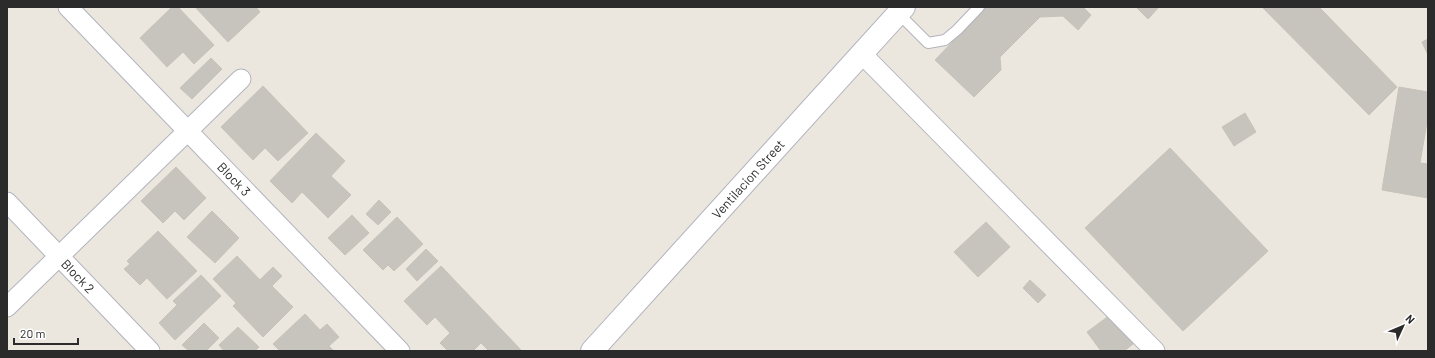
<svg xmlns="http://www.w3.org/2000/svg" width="1435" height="358" font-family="Barlow,sans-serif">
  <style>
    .building { fill: #c7c4be; stroke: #c7c3b8 }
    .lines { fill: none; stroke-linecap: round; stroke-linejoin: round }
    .service-casing { stroke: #b2b3bd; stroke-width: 12 }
    .minor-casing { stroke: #b2b3bd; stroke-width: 21 }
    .tertiary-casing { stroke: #b2b3bd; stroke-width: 24 }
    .service { stroke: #fff; stroke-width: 10 }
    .minor { stroke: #fff; stroke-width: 19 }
    .tertiary { stroke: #fff; stroke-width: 22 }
    .labels { text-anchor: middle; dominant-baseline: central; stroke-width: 4; stroke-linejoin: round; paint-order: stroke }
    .street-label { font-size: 13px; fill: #2b2b2b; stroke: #fff }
  </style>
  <rect width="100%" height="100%" fill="#ece7de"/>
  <!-- building -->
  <g class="building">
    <path d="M172 7H178L214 45 194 64 183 52 167 67 140 38Z"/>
    <path d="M195 7H256L260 12 228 42Z"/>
    <path d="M986 7H1071L1063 16 1040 17 1000 57 1001 70 974 97 935 60Z"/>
    <path d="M1071 7H1083L1091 15 1078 30 1063 16Z"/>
    <path d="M1136 7H1159L1148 19Z"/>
    <path d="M1262 7H1319L1397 87 1369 115Z"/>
    <path d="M1428 39V55L1422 42Z"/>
    <path d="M211 58 222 69 192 99 180 88Z"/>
    <path d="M263 86 308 133 278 161 265 148 253 160 221 127Z"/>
    <path d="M1399 87 1428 92V116L1420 163 1428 164V198L1382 190Z"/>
    <path d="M1245 113 1256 132 1234 146 1222 127Z"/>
    <path d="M316 133 345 161 331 176 351 195 328 218 302 192 292 203 270 181Z"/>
    <path d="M1170 148 1268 251 1183 331 1085 228Z"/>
    <path d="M176 167 206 198 184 220 175 211 163 223 141 201Z"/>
    <path d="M379 200 391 212 378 225 366 214Z"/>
    <path d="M212 211 239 238 215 263 187 237Z"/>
    <path d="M352 215 369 233 345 255 328 238Z"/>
    <path d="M397 217 423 244 394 271 388 265 383 270 363 250Z"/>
    <path d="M986 222 1010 247 978 277 954 252Z"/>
    <path d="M158 231 197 271 167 299 147 278 140 285 124 269 130 264 127 261Z"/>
    <path d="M426 249 438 261 417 281 406 269Z"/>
    <path d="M237 256 260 280 236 303 213 279Z"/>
    <path d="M441 266 522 351H489L481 343 473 351H448L440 343 450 333 435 317 427 325 404 301Z"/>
    <path d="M273 267 282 276 272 286 293 307 263 337 233 306Z"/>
    <path d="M201 275 221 296 175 340 159 323 177 305 173 301Z"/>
    <path d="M1030 280 1046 295 1038 303 1023 288Z"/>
    <path d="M305 314 320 330 327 324 339 337 329 346 334 351H280L273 344Z"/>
    <path d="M1110 315 1133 344 1124 351H1101L1087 332Z"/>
    <path d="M204 323 219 338 206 351H189L182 345Z"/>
    <path d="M238 327 259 347 255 351H224L219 345Z"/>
  </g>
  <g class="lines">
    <defs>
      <path id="service" d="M898 13 928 43 945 40 957 30 979 7"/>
      <g id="minor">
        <path d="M68 7 400 351"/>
        <path d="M861 53 1155 351"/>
        <path d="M7 202 150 351"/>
        <path d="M7 307 241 79"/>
      </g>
      <path id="tertiary" d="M592 351 904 7"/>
    </defs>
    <!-- service casing -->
    <use href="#service" class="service-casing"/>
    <!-- minor casing -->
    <use href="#minor" class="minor-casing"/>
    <!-- tertiary casing -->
    <use href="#tertiary" class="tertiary-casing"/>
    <!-- service -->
    <use href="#service" class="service"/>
    <!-- minor -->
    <use href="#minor" class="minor"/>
    <!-- tertiary -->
    <use href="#tertiary" class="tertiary"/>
  </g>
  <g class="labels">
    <!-- street labels -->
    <g class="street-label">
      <text transform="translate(234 179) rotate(46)">Block 3</text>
      <text transform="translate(748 179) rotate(-48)">Ventilacion Street</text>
      <text transform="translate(78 276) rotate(46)">Block 2</text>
    </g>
  </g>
  <!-- border -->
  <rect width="1435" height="358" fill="none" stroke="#2b2b2b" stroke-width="16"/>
  <!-- north arrow -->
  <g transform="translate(1403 326) rotate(46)" stroke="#ffffff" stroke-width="3" paint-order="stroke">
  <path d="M0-3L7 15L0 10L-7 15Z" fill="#2b2b2b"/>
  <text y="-6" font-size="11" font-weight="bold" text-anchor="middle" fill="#2b2b2b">N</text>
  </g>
  <!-- scale -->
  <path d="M14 338v6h64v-6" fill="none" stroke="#2b2b2b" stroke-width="2"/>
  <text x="20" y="338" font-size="12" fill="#2b2b2b" stroke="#ffffff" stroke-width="3" paint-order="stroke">20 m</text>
</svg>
